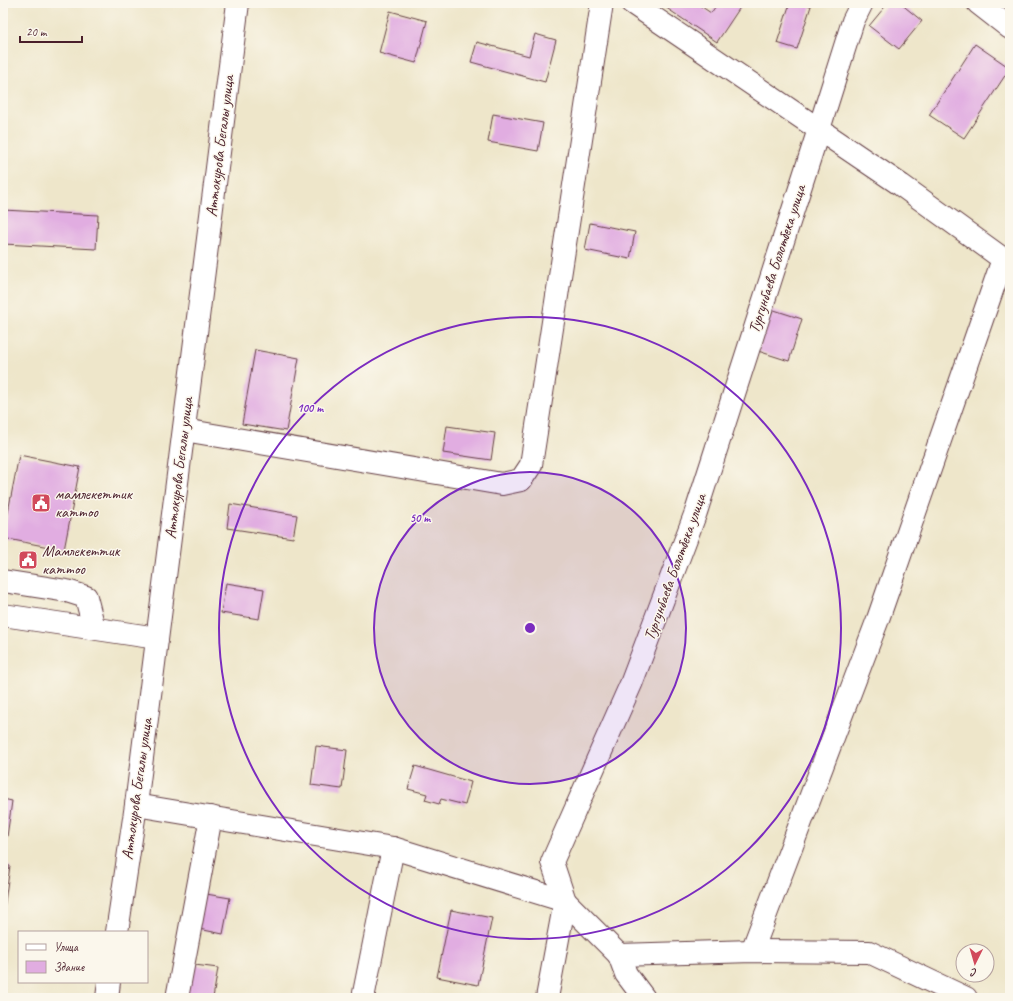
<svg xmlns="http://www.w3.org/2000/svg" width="1013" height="1001" font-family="Caveat,sans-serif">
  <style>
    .building { fill: #e1ade1 }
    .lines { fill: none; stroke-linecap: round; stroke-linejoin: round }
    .minor-casing { stroke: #633d43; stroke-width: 24 }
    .major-casing { stroke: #633d43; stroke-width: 24 }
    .minor { stroke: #fff; stroke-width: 22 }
    .major { stroke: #fff; stroke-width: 22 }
    .ring { fill: none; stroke: #7b2cbf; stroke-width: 2 }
    .labels { text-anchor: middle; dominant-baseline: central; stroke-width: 3; stroke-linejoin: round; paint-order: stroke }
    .street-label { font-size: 16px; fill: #4a1f2b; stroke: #fbf7ec }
    .poi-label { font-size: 16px; fill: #4a1f2b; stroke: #fbf7ec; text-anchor: start }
    .centre { fill: #7b2cbf; stroke: #fbf7ec; stroke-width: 2 }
    .ring-label { font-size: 12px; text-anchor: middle; font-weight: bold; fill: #7b2cbf; stroke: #fbf7ec; stroke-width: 3; stroke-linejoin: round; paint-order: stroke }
  </style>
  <rect width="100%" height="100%" fill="#fbf7ec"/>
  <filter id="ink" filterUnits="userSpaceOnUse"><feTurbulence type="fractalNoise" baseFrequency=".025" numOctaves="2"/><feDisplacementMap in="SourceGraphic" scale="8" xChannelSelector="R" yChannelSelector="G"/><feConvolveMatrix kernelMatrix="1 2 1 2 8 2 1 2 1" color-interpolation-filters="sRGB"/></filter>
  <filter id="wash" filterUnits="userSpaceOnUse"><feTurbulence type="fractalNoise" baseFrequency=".012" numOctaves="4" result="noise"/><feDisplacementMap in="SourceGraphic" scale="16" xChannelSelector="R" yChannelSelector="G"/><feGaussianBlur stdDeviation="0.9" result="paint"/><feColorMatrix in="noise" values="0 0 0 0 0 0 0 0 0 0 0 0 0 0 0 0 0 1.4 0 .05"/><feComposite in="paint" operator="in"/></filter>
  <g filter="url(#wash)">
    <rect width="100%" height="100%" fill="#eee6ca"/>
    <g id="blocks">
      <!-- building -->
      <g class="building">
        <path d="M668 3H696L711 13 718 3H743L717 42 665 7Z"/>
        <path d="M790 3H801L811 6 797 49 777 43Z"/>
        <path d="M888 3H900L922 21 899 49 869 26Z"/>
        <path d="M390 11 427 21 416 63 379 53Z"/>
        <path d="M535 34 556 40 545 82 471 62 477 42 529 56Z"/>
        <path d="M975 44 1010 68 964 138 929 115Z"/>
        <path d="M493 114 543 123 538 151 488 142Z"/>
        <path d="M3 210 98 215 96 249 3 244Z"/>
        <path d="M590 223 635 232 630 259 585 250Z"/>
        <path d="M771 309 802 319 789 361 758 351Z"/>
        <path d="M255 350 299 358 286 431 242 424Z"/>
        <path d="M447 426 495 433 491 460 443 453Z"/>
        <path d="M19 455 80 467 64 550 3 538Z"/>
        <path d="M230 504 297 515 293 538 227 528Z"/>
        <path d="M226 583 264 589 259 619 221 613Z"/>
        <path d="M316 746 347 750 342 789 311 785Z"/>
        <path d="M415 766 471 782 465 805 441 799 439 804 425 800 427 794 408 789Z"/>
        <path d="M3 799 12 801 7 837 3 836Z"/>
        <path d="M3 865 10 866 4 909 3 908Z"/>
        <path d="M200 893 230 898 223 934 194 928Z"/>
        <path d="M451 910 492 918 478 985 437 977Z"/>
        <path d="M187 964 218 968 213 998H180Z"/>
      </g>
    </g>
  </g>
  <g filter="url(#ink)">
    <use href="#blocks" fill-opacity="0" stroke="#633d43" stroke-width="1"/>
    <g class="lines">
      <defs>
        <g id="minor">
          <path d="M632 3 901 185 1010 264"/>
          <path d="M978 3 1010 28"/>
          <path d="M184 430 502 484 521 480 531 465 602 3"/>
          <path d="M3 581 67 591 86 597 94 628"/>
          <path d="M3 615 157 638"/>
          <path d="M136 805 393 848 565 901 619 955 752 951 869 952 966 998"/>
          <path d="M752 951 878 619 1003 259"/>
          <path d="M619 955 626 974 644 998"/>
          <path d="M177 998 211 817"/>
          <path d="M363 998 393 848"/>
          <path d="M547 998 565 901 552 862 631 684 696 512 819 129 853 21 862 3"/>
        </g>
        <g id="major">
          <path d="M117 932 136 805 238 3"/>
          <path d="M107 998 109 982"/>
        </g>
      </defs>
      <!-- minor casing -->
      <use href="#minor" class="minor-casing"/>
      <!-- major casing -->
      <use href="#major" class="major-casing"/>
      <!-- minor -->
      <use href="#minor" class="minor"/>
      <!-- major -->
      <use href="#major" class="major"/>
    </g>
  </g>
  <!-- distance rings -->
  <circle cx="530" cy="628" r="156" fill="#7b2cbf" fill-opacity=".12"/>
  <g class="ring">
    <circle cx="530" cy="628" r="156"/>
    <circle cx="530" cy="628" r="311"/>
  </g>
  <!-- icons -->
  <defs>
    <symbol id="civic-square" viewBox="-11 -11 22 22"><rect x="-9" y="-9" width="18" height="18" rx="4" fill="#d1495b" stroke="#fbf7ec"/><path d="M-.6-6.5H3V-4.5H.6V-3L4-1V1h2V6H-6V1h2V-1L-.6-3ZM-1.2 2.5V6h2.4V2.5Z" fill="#fff"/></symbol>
  </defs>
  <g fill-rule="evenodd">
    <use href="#civic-square" x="30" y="492" width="22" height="22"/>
    <use href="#civic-square" x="17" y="549" width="22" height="22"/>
  </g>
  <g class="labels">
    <!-- street labels -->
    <g class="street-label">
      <text transform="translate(220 146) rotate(-83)">Аттокурова Бегалы улица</text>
      <text transform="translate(777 259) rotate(-72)">Тургунбаева Болотбека улица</text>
      <text transform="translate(179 468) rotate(-83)">Аттокурова Бегалы улица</text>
      <text transform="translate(675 567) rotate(-70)">Тургунбаева Болотбека улица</text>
      <text transform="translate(137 789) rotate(-82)">Аттокурова Бегалы улица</text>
    </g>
    <!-- poi labels -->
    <g class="poi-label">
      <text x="55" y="494">мамлекеттик<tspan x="55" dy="18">каттоо</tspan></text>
      <text x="42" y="551">Мамлекеттик<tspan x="42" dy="18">каттоо</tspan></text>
    </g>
  </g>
  <circle cx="530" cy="628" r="6" class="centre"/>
  <g class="ring-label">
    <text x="310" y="412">100 m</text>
    <text x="420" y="522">50 m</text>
  </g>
  <!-- margin -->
  <rect width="1013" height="1001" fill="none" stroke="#fbf7ec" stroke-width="16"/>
  <!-- legend -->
  <rect x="18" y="931" width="130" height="52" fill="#fbf7ec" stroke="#b4a19f"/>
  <rect x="26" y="944" width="20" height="6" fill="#ffffff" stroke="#b4a19f"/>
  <text x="54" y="951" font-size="12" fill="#4a1f2b">Улица</text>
  <rect x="26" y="961" width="20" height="12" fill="#e1ade1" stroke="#b4a19f"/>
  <text x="54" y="971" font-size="12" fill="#4a1f2b">Здание</text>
  <!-- north arrow -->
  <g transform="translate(975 963) rotate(185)"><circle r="19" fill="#fbf7ec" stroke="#b4a19f"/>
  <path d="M0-3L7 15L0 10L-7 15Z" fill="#d1495b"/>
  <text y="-6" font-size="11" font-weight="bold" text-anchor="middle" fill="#4a1f2b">С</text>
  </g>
  <!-- scale -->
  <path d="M20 36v6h62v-6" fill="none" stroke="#4a1f2b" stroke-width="2"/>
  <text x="26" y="36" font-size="12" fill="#4a1f2b" stroke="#fbf7ec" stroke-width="3" paint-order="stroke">20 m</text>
</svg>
